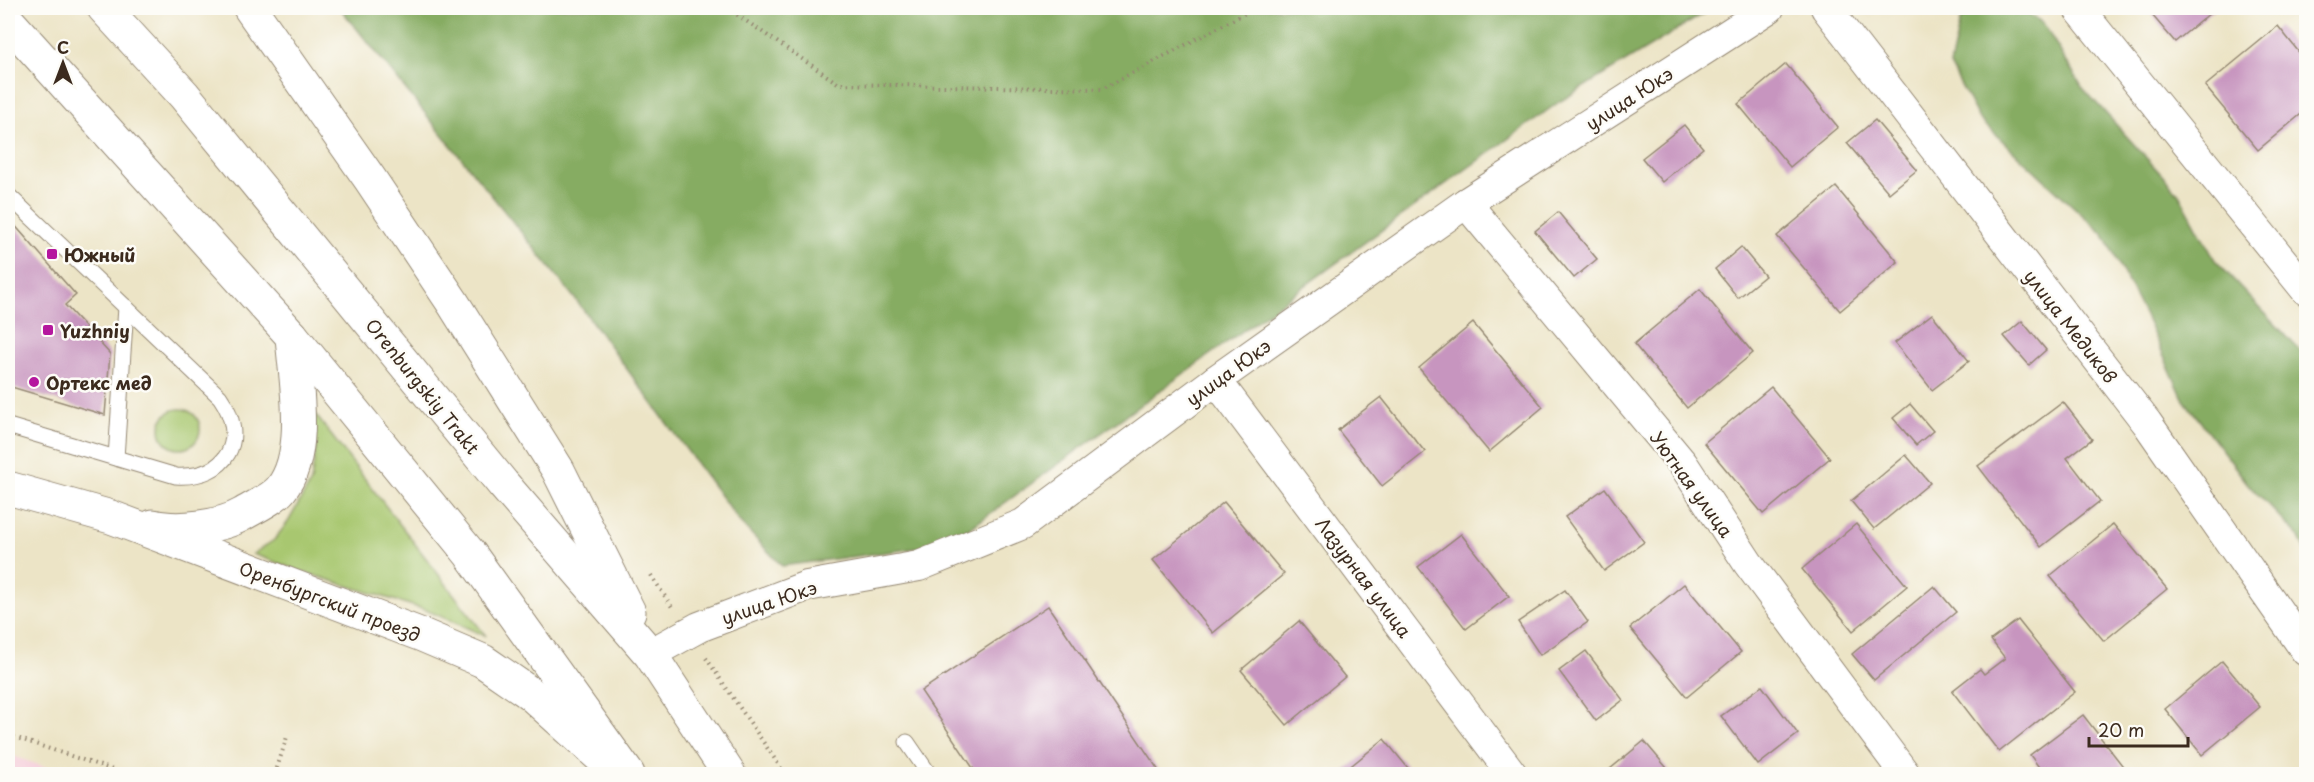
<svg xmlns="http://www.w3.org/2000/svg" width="2314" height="782" font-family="'Playpen Sans',sans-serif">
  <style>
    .built { fill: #f5cfdb }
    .green { fill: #a8c76f; stroke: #727846; stroke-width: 1.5 }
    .forest { fill: #86ac62; stroke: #606b40; stroke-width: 1.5 }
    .building { fill: #c795bf }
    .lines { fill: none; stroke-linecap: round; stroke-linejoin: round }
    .service-casing { stroke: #948772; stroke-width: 17 }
    .minor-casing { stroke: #948772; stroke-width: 32 }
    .secondary-casing { stroke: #948772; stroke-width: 35 }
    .primary-casing { stroke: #948772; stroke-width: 35 }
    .path { stroke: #948772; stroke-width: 4; stroke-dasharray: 1.5 4.5; stroke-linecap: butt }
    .service { stroke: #fff; stroke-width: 15 }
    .minor { stroke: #fff; stroke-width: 30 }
    .secondary { stroke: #fff; stroke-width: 33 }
    .primary { stroke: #fff; stroke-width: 33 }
    .poi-dot { fill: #b5179e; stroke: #fdfcf7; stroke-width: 2 }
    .labels { text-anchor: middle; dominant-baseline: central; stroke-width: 5; stroke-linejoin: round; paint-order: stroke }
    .street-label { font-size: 18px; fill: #3b2a1e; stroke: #fdfcf7 }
    .poi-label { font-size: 18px; font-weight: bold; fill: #3b2a1e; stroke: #fdfcf7; text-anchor: start }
  </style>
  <rect width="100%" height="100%" fill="#fdfcf7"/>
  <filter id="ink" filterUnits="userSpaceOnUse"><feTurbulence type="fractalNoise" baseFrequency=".0167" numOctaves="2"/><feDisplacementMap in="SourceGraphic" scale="12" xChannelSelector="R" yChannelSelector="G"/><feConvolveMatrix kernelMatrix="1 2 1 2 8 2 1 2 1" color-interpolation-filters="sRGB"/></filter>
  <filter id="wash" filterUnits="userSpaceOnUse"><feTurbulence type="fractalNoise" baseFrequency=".008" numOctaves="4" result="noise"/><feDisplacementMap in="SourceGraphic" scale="24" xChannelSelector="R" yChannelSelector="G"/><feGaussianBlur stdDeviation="1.35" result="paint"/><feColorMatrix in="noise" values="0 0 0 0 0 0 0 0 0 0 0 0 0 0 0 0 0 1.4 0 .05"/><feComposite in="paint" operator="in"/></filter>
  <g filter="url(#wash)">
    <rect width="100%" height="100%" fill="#ece4c6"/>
    <!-- built -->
    <path class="built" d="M8 754 30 762 67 774H8Z"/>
    <!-- green -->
    <g class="green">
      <circle cx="180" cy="429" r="20"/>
      <path d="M311 409 486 636 426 610 297 570 253 554 274 540 288 522 311 482 316 448Z"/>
    </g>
    <!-- forest -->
    <g class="forest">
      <path d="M340 8H1713L1559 102 948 544 782 566 739 521 576 300Z"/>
      <path d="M1974 8H2019L2043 23 2082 87 2179 194 2215 260 2306 357V553L2298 536 2248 484 2184 400 2145 316 2104 235 1979 119 1950 65 1960 21Z"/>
    </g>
    <g id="blocks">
      <!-- building -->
      <g class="building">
        <path d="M2146 8H2216L2175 42Z"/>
        <path d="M2278 26 2306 61V110L2258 150 2205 86Z"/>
        <path d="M1786 64 1838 127 1790 167 1738 104Z"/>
        <path d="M1875 120 1917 170 1889 193 1847 143Z"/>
        <path d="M1684 125 1703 148 1662 182 1642 158Z"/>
        <path d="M1836 187 1898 262 1840 311 1777 236Z"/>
        <path d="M1558 212 1597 259 1574 278 1535 231Z"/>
        <path d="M8 220 11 221 76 295 65 305 110 354 105 415 8 386Z"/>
        <path d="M1741 247 1765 276 1738 298 1715 269Z"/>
        <path d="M1700 289 1753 353 1687 408 1634 344Z"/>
        <path d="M1932 314 1969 361 1932 390 1895 343Z"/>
        <path d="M2022 321 2046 350 2029 365 2004 336Z"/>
        <path d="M1473 323 1543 407 1489 452 1419 368Z"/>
        <path d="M1771 387 1830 458 1763 514 1704 443Z"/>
        <path d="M1381 397 1425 452 1382 486 1338 430Z"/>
        <path d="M2063 402 2092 439 2067 458 2100 501 2041 547 1978 466Z"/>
        <path d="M1910 404 1933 431 1916 445 1893 418Z"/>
        <path d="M1906 455 1930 483 1874 529 1851 501Z"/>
        <path d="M1605 488 1644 542 1604 571 1565 517Z"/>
        <path d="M1224 502 1284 574 1213 633 1153 560Z"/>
        <path d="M1856 524 1907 586 1853 631 1802 569Z"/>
        <path d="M2113 524 2167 589 2104 641 2050 576Z"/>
        <path d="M1461 534 1509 596 1466 629 1418 567Z"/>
        <path d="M1684 584 1741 652 1687 697 1630 628Z"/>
        <path d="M1934 586 1956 612 1874 680 1852 654Z"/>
        <path d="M1565 590 1588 622 1540 655 1518 622Z"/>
        <path d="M1048 606 1161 774H977L921 691Z"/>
        <path d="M2018 620 2075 692 1999 752 1952 691 1980 669 1984 674 2005 658 1991 640Z"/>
        <path d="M1299 621 1345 677 1287 725 1241 670Z"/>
        <path d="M1586 651 1623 700 1596 721 1559 671Z"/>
        <path d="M2222 661 2260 707 2202 755 2165 709Z"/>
        <path d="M1762 686 1798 734 1758 765 1721 716Z"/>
        <path d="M2083 715 2129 774H2044L2030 755Z"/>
        <path d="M1384 739 1413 774H1341Z"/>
        <path d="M1644 741 1672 774H1604Z"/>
      </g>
    </g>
  </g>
  <g filter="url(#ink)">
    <use href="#blocks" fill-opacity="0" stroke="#948772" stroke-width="1.5"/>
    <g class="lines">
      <defs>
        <g id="service">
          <path d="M8 195 220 397C249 439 227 479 176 476L8 426"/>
          <path d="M116 458 126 307"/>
          <path d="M907 742 929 774"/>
        </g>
        <g id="minor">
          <path d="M1826 8 2147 423 2306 651"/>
          <path d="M2078 8 2306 290"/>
          <path d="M1466 203 1683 464 1748 563 1905 774"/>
          <path d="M1216 380 1512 774"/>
          <path d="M650 654 699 627 807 586 919 566 1023 524 1216 380 1466 203 1769 8"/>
        </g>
        <g id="secondary">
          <path d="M8 488 111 517 422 635 483 661 531 694 614 769"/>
          <path d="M153 526C177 532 221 527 243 514 253 508 274 498 281 489 310 453 295 379 292 336"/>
        </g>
        <g id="primary">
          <path d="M104 8 184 95 503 484 650 654 729 774"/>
          <path d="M250 8 370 179 453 303 558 470 629 612"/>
          <path d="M8 21 292 336 470 554 628 774"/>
        </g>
      </defs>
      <!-- service casing -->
      <use href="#service" class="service-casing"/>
      <!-- minor casing -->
      <use href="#minor" class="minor-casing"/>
      <!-- secondary casing -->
      <use href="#secondary" class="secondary-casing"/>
      <!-- primary casing -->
      <use href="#primary" class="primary-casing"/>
      <!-- path -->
      <g class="path">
        <path d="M727 8 839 84 1102 89 1255 8"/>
        <path d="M651 575 672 607"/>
        <path d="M706 658 785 774"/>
        <path d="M8 735 125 774"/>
        <path d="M275 774 287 737"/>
      </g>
      <!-- service -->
      <use href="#service" class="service"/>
      <!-- minor -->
      <use href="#minor" class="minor"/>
      <!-- secondary -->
      <use href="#secondary" class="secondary"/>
      <!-- primary -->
      <use href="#primary" class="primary"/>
    </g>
  </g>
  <!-- markers -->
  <g class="poi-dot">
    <rect x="46" y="248" width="12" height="12" rx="3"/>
    <rect x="42" y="324" width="12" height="12" rx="3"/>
    <circle cx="34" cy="382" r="6"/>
  </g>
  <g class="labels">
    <!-- street labels -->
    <g class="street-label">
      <text transform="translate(1629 98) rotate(-33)">улица Юкэ</text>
      <text transform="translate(2071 326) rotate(52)">улица Медиков</text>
      <text transform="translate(1228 372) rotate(-36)">улица Юкэ</text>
      <text transform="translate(423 386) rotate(51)">Orenburgskiy Trakt</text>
      <text transform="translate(1692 484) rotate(54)">Уютная улица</text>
      <text transform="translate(1364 577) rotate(53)">Лазурная улица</text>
      <text transform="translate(330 601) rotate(21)">Оренбургский проезд</text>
      <text transform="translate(769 602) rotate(-19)">улица Юкэ</text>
    </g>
    <!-- poi labels -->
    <g class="poi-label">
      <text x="64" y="254">Южный</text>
      <text x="60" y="330">Yuzhniy</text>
      <text x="46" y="382">Ортекс мед</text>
    </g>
  </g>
  <!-- margin -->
  <rect width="2314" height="782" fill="none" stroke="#fdfcf7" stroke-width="30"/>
  <!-- north arrow -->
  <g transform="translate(63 63)" stroke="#fdfcf7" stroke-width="4.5" paint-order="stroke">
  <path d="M0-4.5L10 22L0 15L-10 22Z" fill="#3b2a1e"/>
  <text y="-9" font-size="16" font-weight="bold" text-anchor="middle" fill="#3b2a1e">С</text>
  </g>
  <!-- scale -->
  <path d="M2089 737v9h99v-9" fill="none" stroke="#3b2a1e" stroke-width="3"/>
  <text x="2098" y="737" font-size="18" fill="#3b2a1e" stroke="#fdfcf7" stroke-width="4.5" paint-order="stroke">20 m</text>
</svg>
